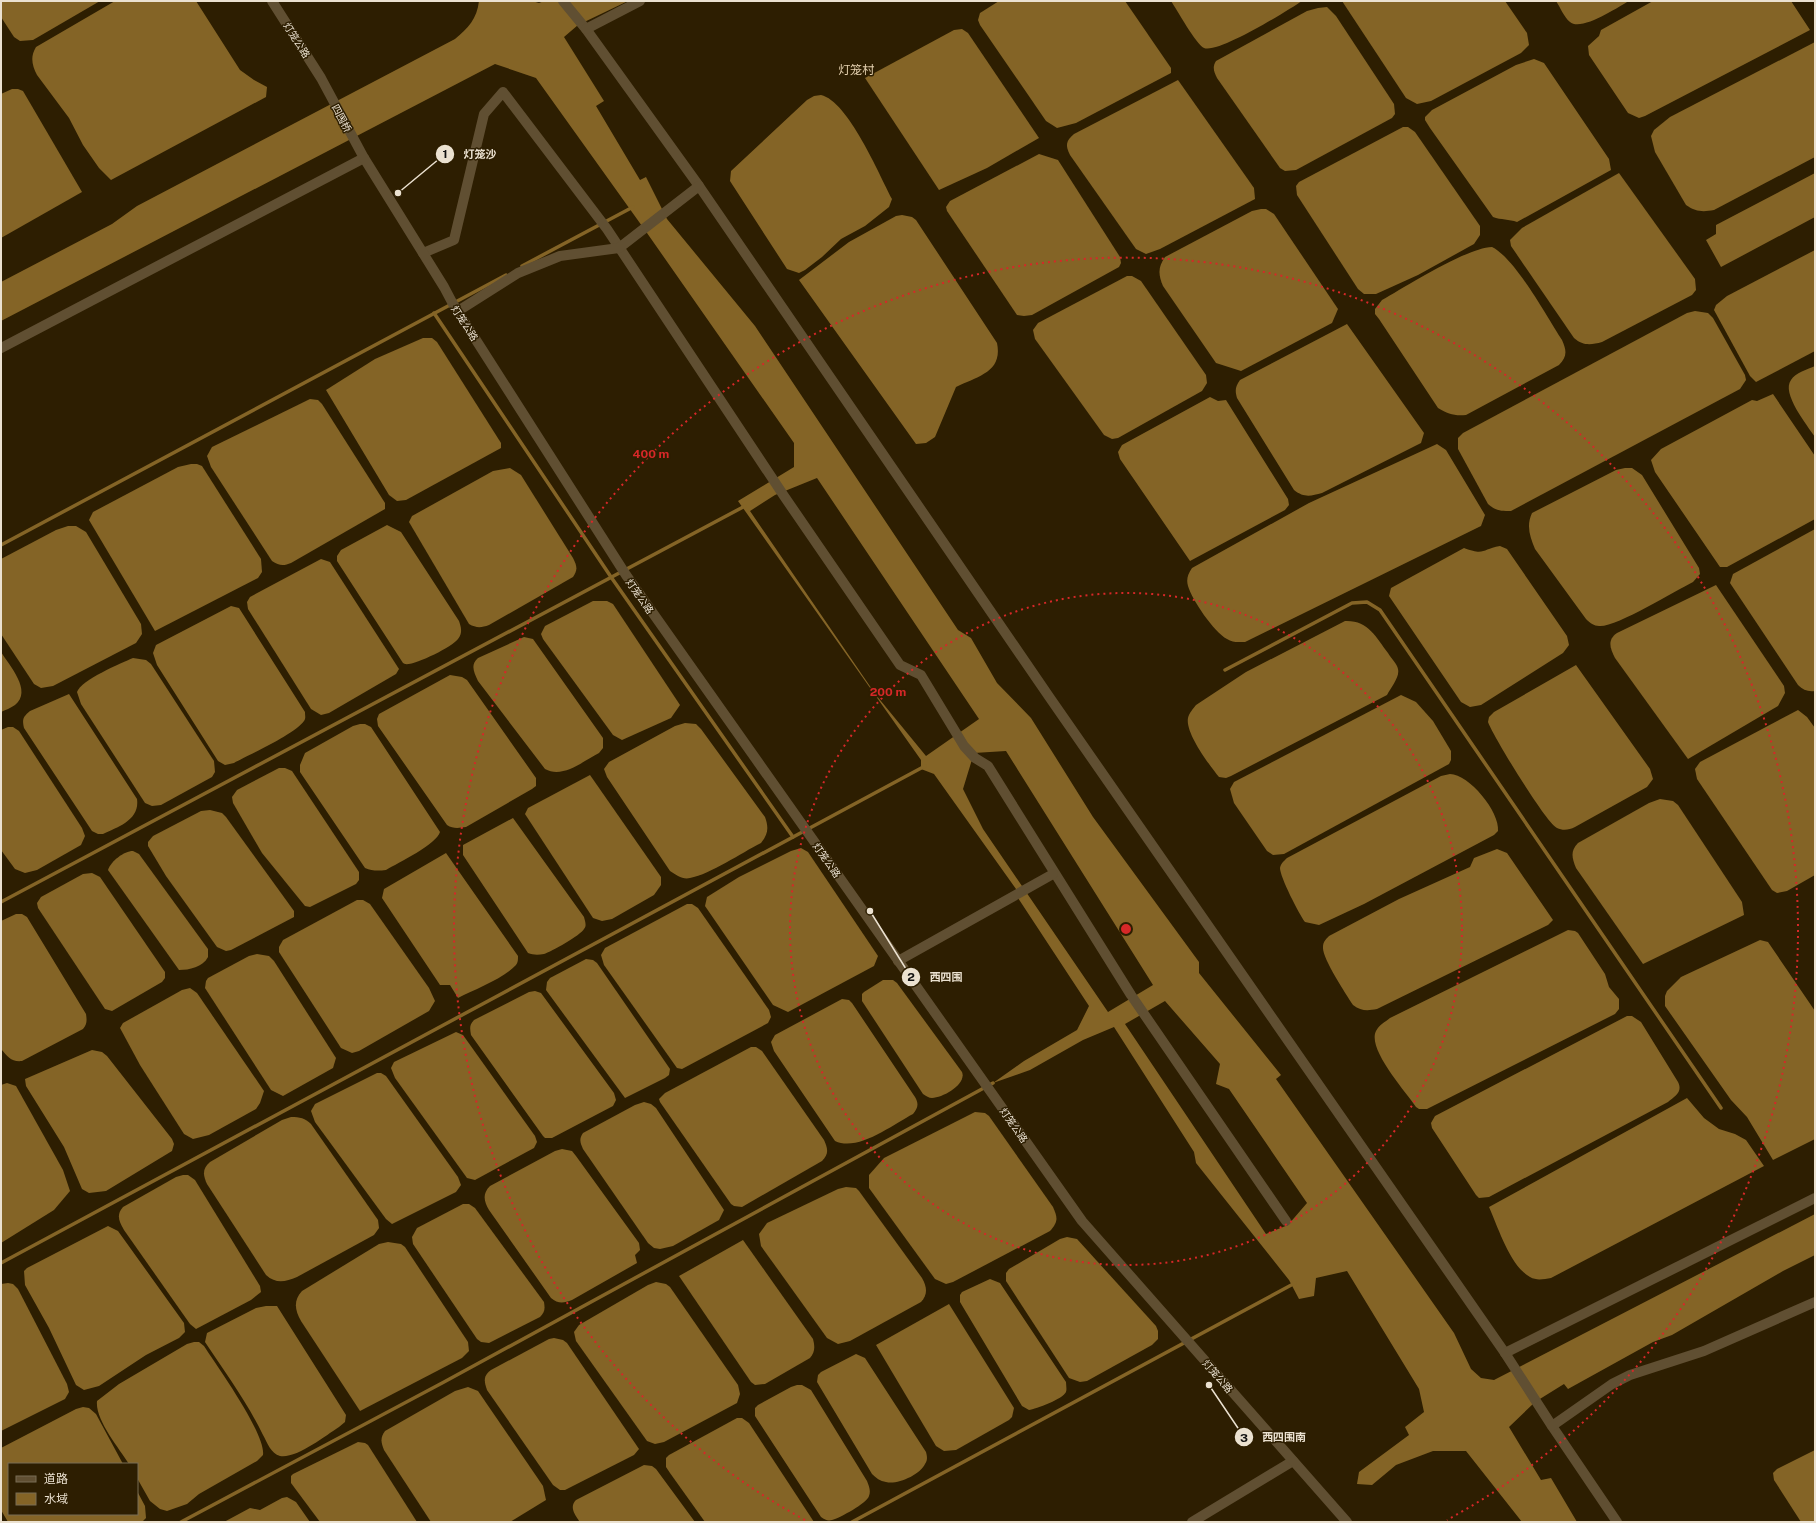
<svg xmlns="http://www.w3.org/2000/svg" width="1816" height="1523" font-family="'Public Sans','Noto Sans SC',sans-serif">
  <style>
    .water { fill: #846426; fill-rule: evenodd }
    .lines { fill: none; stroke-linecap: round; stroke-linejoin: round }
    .stream { stroke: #846426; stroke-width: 3.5 }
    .minor { stroke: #604f32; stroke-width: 10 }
    .tertiary { stroke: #604f32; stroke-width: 10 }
    .ring { fill: none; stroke: #d62828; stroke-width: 2; stroke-dasharray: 2 4 }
    .labels { text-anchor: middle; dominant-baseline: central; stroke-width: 3; stroke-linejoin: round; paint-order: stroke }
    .street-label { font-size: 10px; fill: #ebe1d0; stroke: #2d1e01 }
    .quarter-label { font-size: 12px; fill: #e3cfae; stroke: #2d1e01 }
    .centre { fill: #d62828; stroke: #2d1e01; stroke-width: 2 }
    .ring-label { font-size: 12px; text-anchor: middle; font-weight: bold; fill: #d62828; stroke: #2d1e01; stroke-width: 3; stroke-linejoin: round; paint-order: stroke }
    .leader { fill: none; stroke: #ebe1d0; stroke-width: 1.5 }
    .callout-dot { fill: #ebe1d0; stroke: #2d1e01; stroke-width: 1.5 }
    .mark-label { font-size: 12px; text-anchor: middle; font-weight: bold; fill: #111 }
    .callout-label { font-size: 11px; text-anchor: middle; font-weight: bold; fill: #ebe1d0; stroke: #2d1e01; stroke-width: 3; stroke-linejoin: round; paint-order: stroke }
  </style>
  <rect width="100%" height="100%" fill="#2d1e01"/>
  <!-- water -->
  <g class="water">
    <path d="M1 1H100L33 40 20 41 14 37 1 17Z"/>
    <path d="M115 1H196L240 70 254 80 267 87 266 97 111 180 99 168 83 145 69 118 37 75C32 65 30 57 36 47Z"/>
    <path d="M479 1H532L539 3 544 1H628L578 25 564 37 604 101 596 106 640 180 646 177 667 219 755 326 958 630 971 638 997 683 1031 718 1093 817 1199 962V973L1281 1075 1276 1079 1454 1333 1471 1369 1481 1378 1494 1380 1815 1214V1255L1783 1271 1672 1335 1653 1342 1568 1389 1564 1384 1535 1402 1509 1427 1541 1480 1551 1478 1577 1522H1522L1466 1451H1433L1396 1465 1372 1485 1357 1484 1359 1472 1409 1435 1405 1427 1424 1412 1419 1389 1347 1271 1316 1278 1314 1296 1299 1299 1289 1280 1196 1163 1194 1152 1114 1027 1083 1040 1030 1070 993 1083 1024 1061 1077 1030 1089 1006 1018 898 1016 889 934 774 921 769V760L738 501 794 467V443L647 233 536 78 495 64 1 321V282L112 224 137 206 455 39C468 28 477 19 479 1ZM817 478 979 719 926 756 876 695 750 511 775 495ZM1006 751 1153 985 1108 1012 983 829 963 789 974 753ZM1165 1001 1220 1064 1216 1084 1229 1089 1307 1203 1288 1225 1266 1234 1125 1024Z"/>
    <path d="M999 1H1125L1171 68V73L1076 123 1057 128 1046 121 980 25 978 20 980 13Z"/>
    <path d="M1171 1H1302C1287 11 1218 54 1204 48 1196 44 1177 10 1171 1Z"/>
    <path d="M1342 1H1505L1527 33 1529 45 1521 53 1431 101 1417 104 1406 98Z"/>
    <path d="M1556 1H1629C1618 7 1581 32 1570 22 1564 17 1560 7 1556 1Z"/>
    <path d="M1653 1H1791L1810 30 1645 116 1639 118 1628 113 1589 55 1588 46 1599 36 1601 30Z"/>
    <path d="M1327 7 1336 16 1394 104 1395 114 1392 118 1296 170 1285 171 1280 168 1217 78C1214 72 1212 67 1216 61L1307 11 1318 8Z"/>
    <path d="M962 29 968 33 1039 138 987 168 939 190 865 78 954 30Z"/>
    <path d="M1815 42V157L1714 210C1703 212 1696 212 1686 205L1655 152 1651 136 1654 130 1670 117Z"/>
    <path d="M1534 59 1544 63 1609 159 1611 170 1517 222C1509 219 1501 220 1493 217L1430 128 1425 120V117L1432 110 1516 65Z"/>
    <path d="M1178 80 1254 188 1255 199 1160 249 1146 254 1136 249 1070 155C1065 145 1066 141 1074 134Z"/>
    <path d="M12 89H18L23 91 82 192 1 238V94Z"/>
    <path d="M821 95C848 101 879 174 892 199L889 207 865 226 841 239 822 257 805 270 799 273 787 269 730 181 731 171 807 100 814 96Z"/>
    <path d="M1403 127H1408L1415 132 1480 226V235L1474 244 1418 275 1376 294H1364L1358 289 1297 195 1296 186 1299 182Z"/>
    <path d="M1039 154 1058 160 1120 257 1121 263 1119 267 1032 315 1024 316 1017 315 947 211 946 207 950 201Z"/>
    <path d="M1619 173 1695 279 1696 290 1692 295 1602 342C1591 345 1583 346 1574 338L1511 246 1510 240 1522 228Z"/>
    <path d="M1815 173V217L1721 267 1706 240 1716 234V225Z"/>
    <path d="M1261 209H1266L1274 214 1338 309 1332 323 1241 371 1216 363 1163 286C1158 274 1158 267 1165 257L1252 211Z"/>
    <path d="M902 215 912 217 916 220 997 343C1003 372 978 376 956 387L935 437 926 443 916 444 799 280 849 242 896 216Z"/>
    <path d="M1492 247C1515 258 1547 317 1562 340 1567 351 1567 357 1559 365L1466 415C1454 416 1448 414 1438 408L1379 319 1375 314V309L1382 300C1407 286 1466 248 1492 247Z"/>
    <path d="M1815 250V351L1756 382 1750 376 1714 310 1716 305 1727 296Z"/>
    <path d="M1127 276H1132L1141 281 1206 375 1207 383 1202 391 1118 438 1112 439 1104 435 1035 339 1033 330 1038 323Z"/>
    <path d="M1695 311 1708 313 1713 318 1745 375 1746 380 1740 389 1511 511C1501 511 1496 511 1488 504L1458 449V438L1463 433 1687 313Z"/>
    <path d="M1347 324 1424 433 1421 443 1322 493C1311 496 1304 498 1294 490L1237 398C1235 391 1235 387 1240 380Z"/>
    <path d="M423 338H432L437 342 501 443V448L406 500 397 501 389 495 326 390 375 359Z"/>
    <path d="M1815 366V437C1807 425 1781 393 1791 380 1795 373 1808 369 1815 366Z"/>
    <path d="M1773 394 1815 456V519L1727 567H1720L1655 472 1651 460 1661 449 1752 400 1757 401Z"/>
    <path d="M1210 397 1218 401 1226 400 1288 499 1289 505 1285 510 1190 561 1120 459 1118 452 1122 445Z"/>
    <path d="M310 399 318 400 322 404 385 503V509L291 563C284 566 279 566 272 561L211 467 207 456 212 447Z"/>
    <path d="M1437 444 1446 450 1485 515 1481 526 1245 642C1238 642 1233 643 1227 639 1214 632 1192 600 1188 586 1186 579 1188 574 1192 568L1309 503Z"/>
    <path d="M191 464H197L202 466 261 559 262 572 258 578 155 631 89 520 93 512 178 467Z"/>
    <path d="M510 468 521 475 573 558C577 566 578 570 573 577L489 625C481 628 476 628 469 624L409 522 412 516 493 471Z"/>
    <path d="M1625 468H1632L1642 475 1699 568 1700 574 1693 582C1675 591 1615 628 1599 626 1594 626 1590 623 1586 619L1535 549C1530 537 1526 526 1532 513L1616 470Z"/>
    <path d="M387 525 401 532 459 621C461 627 463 633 458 639 452 647 414 666 405 664L403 663 337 561V556L341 550Z"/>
    <path d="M68 526H76L86 532 141 624 142 634 136 643 53 686 41 688 34 684 1 634V559L56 530Z"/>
    <path d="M1815 529V691C1808 692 1803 690 1798 685L1730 583 1733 574Z"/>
    <path d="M1500 546 1507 549 1567 636 1569 645 1563 653 1481 705 1470 707 1461 702 1389 596 1391 588 1464 548C1485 556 1482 549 1500 546Z"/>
    <path d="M321 559 330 562 399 669 396 674 329 713 321 715 311 709 248 609 247 602 250 597Z"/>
    <path d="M1716 585 1784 686 1785 693 1778 706 1688 759 1615 658C1610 648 1607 640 1617 633Z"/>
    <path d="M593 601H607L613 604 680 705 671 718 622 740 613 735 543 639 541 634 545 626Z"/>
    <path d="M231 606 239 608 305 712C305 716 306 718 304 721 295 734 249 755 234 763L225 765 218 761 157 665 153 653 156 645Z"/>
    <path d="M1345 621C1368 620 1376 637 1388 653 1391 658 1397 664 1398 669 1400 677 1391 687 1387 695L1231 776 1226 778 1219 777C1210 766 1185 733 1188 718 1189 713 1193 709 1196 705L1246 672Z"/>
    <path d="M524 637 533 639 603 738V748L599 753C583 761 563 779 545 769L478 681C474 672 470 665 478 658Z"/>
    <path d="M1 652C9 665 33 691 15 705 11 708 5 710 1 712Z"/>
    <path d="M133 658 146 660 151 664 214 761 215 772 212 777 161 805 152 806 145 803 81 704 77 692C81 680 121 663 133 658Z"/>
    <path d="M1576 665 1650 769 1653 779 1647 787 1575 827C1569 830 1563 831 1557 828 1546 823 1493 736 1488 722L1489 717 1494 712Z"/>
    <path d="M450 675 462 677 467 680 536 778V786L532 789 466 827C459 828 453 829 447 825L378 726 377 719 379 714Z"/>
    <path d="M69 694 137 799C140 820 118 827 103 834H98L92 831 24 728C22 719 23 717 30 711Z"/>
    <path d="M1401 695 1416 702 1433 721 1451 751V760L1449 764 1284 854 1273 855 1267 851 1234 803 1230 789 1234 782Z"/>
    <path d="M1798 710 1807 717 1815 728V875L1787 891 1777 893 1772 890 1697 779 1695 769 1700 762Z"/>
    <path d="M685 723 696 724 701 729 765 817C769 828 768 834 761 843 741 853 711 874 690 878 683 880 676 875 670 871L607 777 604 769 609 762 675 726Z"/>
    <path d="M360 724H365L371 727 440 832C437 844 398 863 386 870 378 871 372 871 365 868L300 772V765L305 753 353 726Z"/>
    <path d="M8 727H13L19 731 82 828 85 836 81 845 37 870 25 873 15 869 1 850V730Z"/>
    <path d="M279 768H285L292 771 359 872V880L356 884 310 907 305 906 262 853 233 803 232 797 237 790Z"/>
    <path d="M1450 774C1469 774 1500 812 1498 831L1494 835 1364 904 1319 925 1305 922C1299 914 1280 877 1280 868 1281 863 1284 861 1287 858L1441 776Z"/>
    <path d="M590 775 661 877V885L654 895 612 919 602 921 593 918 525 814 528 808Z"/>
    <path d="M1660 799 1673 801 1678 805 1742 902 1744 915 1643 964 1576 868C1572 858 1570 851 1578 843L1649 803Z"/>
    <path d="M210 810 222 813 226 817 294 911V917L231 950 226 951 217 947 166 876 148 846V842L153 836 201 811Z"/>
    <path d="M513 818 584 917C585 921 587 926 584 929 581 935 551 952 544 954 538 955 533 955 528 953L463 855V845Z"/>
    <path d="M801 848 808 852 878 956 874 966 788 1012 773 1005 705 906 707 897 739 877 791 851Z"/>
    <path d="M1497 849 1507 853 1553 920 1548 925 1377 1009C1367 1011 1361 1011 1353 1005 1346 994 1322 958 1323 947 1323 942 1326 939 1329 936L1399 899 1470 867 1474 858Z"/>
    <path d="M133 851 139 854 208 949V957C203 967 189 970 179 970L108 870C111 861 124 851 133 851Z"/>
    <path d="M446 853 518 956C518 960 518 962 516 965 503 979 475 989 458 998L450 985H440L382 898 384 889Z"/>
    <path d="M92 873 100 877 165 972V978L162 982 112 1011 105 1009 38 908 37 903 41 897 83 874Z"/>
    <path d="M357 900H363L370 904 429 988 435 1001 429 1011 359 1051 352 1053 341 1048 279 952V947L283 940Z"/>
    <path d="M687 904H692L698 908 769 1010 771 1017 768 1023 682 1069 677 1068 604 965 601 955 605 948Z"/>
    <path d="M16 914H22L27 917 86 1014C87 1021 87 1024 83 1029L22 1061C11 1062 8 1057 1 1049V921Z"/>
    <path d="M1568 930 1575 931 1578 933 1605 974 1609 987 1619 999V1009L1615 1014 1427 1109H1419L1416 1107C1405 1091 1367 1049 1376 1031 1379 1025 1385 1022 1390 1018Z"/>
    <path d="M1760 940 1768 942 1815 1011V1139L1773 1160 1747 1117 1731 1100 1665 1006V996L1667 991 1681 977Z"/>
    <path d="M257 954 269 956 274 961 336 1058 333 1068 283 1096 271 1090 205 988 206 981 208 978 249 956Z"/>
    <path d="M586 959 593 960 597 963 670 1069 669 1075 665 1078 625 1098 546 990 547 982 550 978Z"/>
    <path d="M883 980H893L897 983 962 1072C967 1084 943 1098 932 1098 929 1098 926 1096 923 1094L862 1001V994L864 992Z"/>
    <path d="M190 988 197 993 264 1091 260 1103 256 1109 209 1135 193 1139 184 1134 140 1065 120 1028 123 1023 182 990Z"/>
    <path d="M535 991 541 993 614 1093 616 1100 613 1106 552 1138H545L543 1136 471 1035C470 1029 469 1025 474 1020L529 992Z"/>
    <path d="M842 999 849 1000 852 1003 915 1097C919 1104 918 1108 913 1114 892 1125 858 1152 835 1141L774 1051 771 1042 775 1035Z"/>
    <path d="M1627 1016H1632L1641 1022 1678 1082C1683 1092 1675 1096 1668 1102L1489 1197 1479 1198 1476 1195 1432 1128 1431 1123 1435 1116Z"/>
    <path d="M456 1032 463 1035 535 1136 537 1142 534 1148 475 1180 467 1178 395 1078 391 1068 394 1062Z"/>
    <path d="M751 1047H756L762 1051 824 1140C828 1149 829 1154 822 1161L742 1207 734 1206 731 1204 660 1102 659 1099 665 1093Z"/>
    <path d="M92 1050 102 1052 107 1056 172 1139 174 1144 172 1151 106 1191 89 1193 82 1189 64 1147 26 1086 25 1079Z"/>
    <path d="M377 1073H381L386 1076 458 1177 461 1185 456 1192 392 1224 386 1219 315 1122 311 1111 315 1104Z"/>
    <path d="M7 1083 16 1086 63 1170 70 1191 54 1210 1 1243V1085Z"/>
    <path d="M1687 1098 1704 1118 1719 1129 1735 1134 1746 1140 1764 1166 1551 1278C1544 1279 1537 1281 1530 1277 1510 1266 1498 1227 1489 1207Z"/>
    <path d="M644 1102 651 1104 656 1108 724 1210 719 1220 673 1246 660 1249 654 1248 648 1243 583 1149C580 1142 579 1139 583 1133L635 1105Z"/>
    <path d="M975 1112 985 1113 989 1116 1053 1207C1058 1218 1058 1222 1050 1231L953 1282 946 1284 935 1279 869 1188V1175L884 1158Z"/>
    <path d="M291 1117C300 1117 305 1118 311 1124L378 1220 379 1228 374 1235 297 1277C285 1282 276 1284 266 1275L207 1184C203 1175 202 1169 210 1162L282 1120Z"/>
    <path d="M562 1149 572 1151 576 1156 639 1243 640 1250 635 1255 637 1263 572 1300C564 1303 558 1304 551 1298L489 1210C484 1201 482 1194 490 1186L555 1151Z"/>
    <path d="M183 1175H188L195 1180 260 1286 261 1292 251 1300 196 1329 190 1324 124 1230C119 1221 116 1215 123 1207L176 1177Z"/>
    <path d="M846 1187 856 1188 859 1191 922 1278C927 1287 928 1294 921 1302L850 1341 838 1344 827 1338 761 1246 759 1234 767 1223 838 1189Z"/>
    <path d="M463 1204H469L475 1208 544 1302C545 1309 545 1312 540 1317L489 1343 481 1342 477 1339 413 1244 412 1237 417 1228Z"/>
    <path d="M108 1226 118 1231 184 1323 185 1332 179 1338 146 1355 99 1386 84 1390 76 1385 49 1328 25 1285 24 1271 27 1268Z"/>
    <path d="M1067 1237 1077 1239 1156 1326 1158 1331V1339L1152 1345 1087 1381 1080 1382 1069 1378 1006 1281V1273L1009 1269 1060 1239Z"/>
    <path d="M743 1240 813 1339C815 1347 815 1352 810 1358L765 1384 755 1385 751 1382 679 1276Z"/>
    <path d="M388 1242 401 1244 405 1247 468 1342 469 1351 462 1358 360 1411 301 1321C295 1310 293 1301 302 1291L379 1244Z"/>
    <path d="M990 1279 1000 1283 1066 1382C1066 1385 1067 1389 1066 1392 1063 1399 1036 1409 1029 1410L1022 1406 960 1302V1295L962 1292Z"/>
    <path d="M656 1282 666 1284 670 1287 738 1385 740 1394 737 1403 664 1442 655 1444 647 1441 576 1341 574 1332 579 1325 648 1285Z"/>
    <path d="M8 1283 13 1284 18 1289 67 1384 69 1392 65 1399 1 1431V1284Z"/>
    <path d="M949 1304 1014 1408 1012 1417 1009 1420 956 1450 944 1451 936 1446 876 1345Z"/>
    <path d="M266 1306H277L346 1415 345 1422 339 1427C325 1436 296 1459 280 1456 271 1454 267 1442 263 1435 247 1402 225 1372 205 1342L207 1333 256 1308Z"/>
    <path d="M554 1338 563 1340 567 1343 639 1449 634 1455 565 1490H560L553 1485 487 1390C484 1381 483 1376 491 1370L549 1339Z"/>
    <path d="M194 1342H199L204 1346C217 1366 266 1434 263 1455L257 1461 199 1494 187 1504 167 1511 160 1509 150 1501 137 1478V1464H129C119 1448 95 1420 97 1401L119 1384 187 1344Z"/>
    <path d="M856 1354 865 1358 926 1452C927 1456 928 1460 925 1464 920 1475 897 1485 886 1482 880 1481 876 1478 872 1474L817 1382 818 1375 821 1372Z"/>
    <path d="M797 1385H802L811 1390 867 1481C869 1486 871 1491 869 1496 867 1503 840 1518 832 1520 828 1521 825 1520 821 1517L755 1416V1408L758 1405 791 1387Z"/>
    <path d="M468 1387 478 1391 543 1486 546 1500 510 1522H431L384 1450C381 1442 380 1438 385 1431L455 1391Z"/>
    <path d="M83 1407 89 1408 96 1414 123 1464H9V1514H137V1491L145 1506 146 1518 142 1522H8L1 1510V1448L76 1409Z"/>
    <path d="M737 1418H742L749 1423 814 1522H705L670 1473 666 1467V1458L669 1455Z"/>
    <path d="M358 1442 365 1443 368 1445 417 1522H320L291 1483V1476L293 1474Z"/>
    <path d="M1815 1450V1522H1801L1774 1480 1773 1473 1777 1469Z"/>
    <path d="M644 1465 652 1466 656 1469 695 1522H580C575 1515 569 1507 576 1500Z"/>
    <path d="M287 1497 296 1502 310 1522H224L250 1508 260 1510 282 1498Z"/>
  </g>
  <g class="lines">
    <!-- stream -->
    <g class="stream">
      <path d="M522 266 633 207"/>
      <path d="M434 313 611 577 793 837"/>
      <path d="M1 545 506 275"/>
      <path d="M1225 670 1352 603 1367 602 1380 610 1721 1108"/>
      <path d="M1 902 745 506"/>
      <path d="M1 1263 925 766"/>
      <path d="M181 1522 444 1382 993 1083"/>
      <path d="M852 1522 1295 1283"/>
    </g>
    <!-- minor -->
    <g class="minor">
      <path d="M563 1 586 29 699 186 1050 698 1505 1353 1552 1426 1617 1522"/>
      <path d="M586 29 640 1"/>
      <path d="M423 253 454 240 484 114 503 92 607 229 784 496 900 665 921 675 964 746 975 758 988 766 1131 995 1286 1221"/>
      <path d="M458 311 518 273 560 256 619 248 699 186"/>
      <path d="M1 348 364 158"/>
      <path d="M898 961 1053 874"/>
      <path d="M1505 1353 1815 1198"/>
      <path d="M1552 1426 1612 1384 1630 1375 1704 1351 1815 1302"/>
      <path d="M1192 1522 1293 1461"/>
    </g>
    <!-- tertiary -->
    <path class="tertiary" d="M272 1 321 78 364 158 444 287 453 304 626 575 1082 1221 1347 1522"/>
  </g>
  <!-- distance rings -->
  <g class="ring">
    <circle cx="1126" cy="929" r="336"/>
    <path d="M805 1520A672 672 0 1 1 1447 1520"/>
  </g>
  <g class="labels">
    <!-- street labels -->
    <g class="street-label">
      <text transform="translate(297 40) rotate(58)">灯笼公路</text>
      <text transform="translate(342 118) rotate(62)">四围桥</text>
      <text transform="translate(465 323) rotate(57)">灯笼公路</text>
      <text transform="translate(640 596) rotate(55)">灯笼公路</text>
      <text transform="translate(827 860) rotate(55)">灯笼公路</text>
      <text transform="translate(1014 1125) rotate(55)">灯笼公路</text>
      <text transform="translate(1218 1376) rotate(49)">灯笼公路</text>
    </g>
    <!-- quarter labels -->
    <g class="quarter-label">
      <text x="856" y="70">灯笼村</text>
    </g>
  </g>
  <circle cx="1126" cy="929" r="6" class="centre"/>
  <g class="ring-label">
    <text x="651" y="458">400 m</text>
    <text x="888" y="696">200 m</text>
  </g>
  <!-- callouts -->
  <path class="leader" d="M398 193L445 154M870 911L911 977M1209 1385L1244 1437"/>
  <g class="callout-dot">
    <circle cx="398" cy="193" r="4"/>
    <circle cx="870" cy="911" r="4"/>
    <circle cx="1209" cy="1385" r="4"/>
    <circle cx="445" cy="154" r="10"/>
    <circle cx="911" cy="977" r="10"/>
    <circle cx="1244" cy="1437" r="10"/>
  </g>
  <g class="mark-label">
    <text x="445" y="158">1</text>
    <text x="911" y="981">2</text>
    <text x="1244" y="1442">3</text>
  </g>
  <g class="callout-label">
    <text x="480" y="158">灯笼沙</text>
    <text x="946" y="981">西四围</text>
    <text x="1284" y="1441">西四围南</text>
  </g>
  <!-- border -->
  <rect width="1816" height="1523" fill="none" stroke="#ebe1d0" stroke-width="4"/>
  <!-- legend -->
  <rect x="8" y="1463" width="130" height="52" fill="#2d1e01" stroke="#796c54"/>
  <rect x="16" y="1476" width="20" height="6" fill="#604f32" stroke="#796c54"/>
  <text x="44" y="1483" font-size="12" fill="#ebe1d0">道路</text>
  <rect x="16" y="1493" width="20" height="12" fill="#846426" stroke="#796c54"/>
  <text x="44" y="1503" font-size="12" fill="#ebe1d0">水域</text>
</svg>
